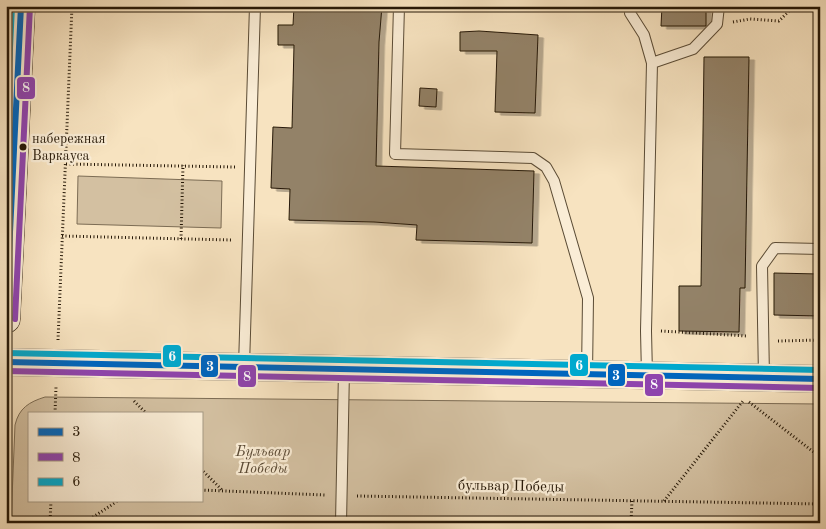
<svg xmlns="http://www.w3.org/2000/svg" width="826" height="529" font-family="'Old Standard TT',serif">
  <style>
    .green { fill: #d3c0a1; stroke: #7c6c54; fill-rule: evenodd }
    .building { fill: #938267; stroke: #261807; filter: url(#shadow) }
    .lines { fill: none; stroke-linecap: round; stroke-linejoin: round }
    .service-casing { stroke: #5a4b35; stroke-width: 12 }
    .tertiary-casing { stroke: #5a4b35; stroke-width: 28 }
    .secondary-casing { stroke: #261807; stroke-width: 29 }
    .path { stroke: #261807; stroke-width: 3; stroke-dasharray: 1 2.5; stroke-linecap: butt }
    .service { stroke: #faedd6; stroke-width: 10 }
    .tertiary { stroke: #faedd6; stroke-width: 26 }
    .secondary { stroke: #faedd6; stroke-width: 28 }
    .bus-1-casing { stroke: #faedd6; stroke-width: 10 }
    .bus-2-casing { stroke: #faedd6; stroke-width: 10 }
    .bus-3-casing { stroke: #faedd6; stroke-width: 10 }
    .bus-1 { stroke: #0065bd; stroke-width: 6 }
    .bus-2 { stroke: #8e44ad; stroke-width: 6 }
    .bus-3 { stroke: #00a9ce; stroke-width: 6 }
    .bus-dot { fill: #261807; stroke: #faedd6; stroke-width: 2 }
    .labels { text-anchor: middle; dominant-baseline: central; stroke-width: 4.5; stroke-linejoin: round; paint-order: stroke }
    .bus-label { font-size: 14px; fill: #261807; stroke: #faedd6; text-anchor: start }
    .park-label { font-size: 15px; font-style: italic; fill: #5a4a35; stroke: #faedd6 }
    .street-label { font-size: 15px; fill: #261807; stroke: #faedd6 }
    .line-badge { stroke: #faedd6; stroke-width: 2 }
    .badge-label { font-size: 14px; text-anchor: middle; font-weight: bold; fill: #fff }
  </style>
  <defs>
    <filter id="shadow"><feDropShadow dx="5.5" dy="3" stdDeviation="0" flood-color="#0004"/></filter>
  </defs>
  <rect width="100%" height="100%" fill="#f7e3c0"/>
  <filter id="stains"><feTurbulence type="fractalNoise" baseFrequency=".004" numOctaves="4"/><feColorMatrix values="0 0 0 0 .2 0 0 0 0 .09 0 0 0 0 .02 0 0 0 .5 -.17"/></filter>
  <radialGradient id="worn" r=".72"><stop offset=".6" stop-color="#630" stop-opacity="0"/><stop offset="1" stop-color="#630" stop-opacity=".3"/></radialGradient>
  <!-- green -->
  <g class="green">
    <path d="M78 176 222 181 221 228 77 224Z"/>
    <path d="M45 397 820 404V523H11L15 425C19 408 29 402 45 397ZM29 413H201V500H29Z"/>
  </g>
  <!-- building -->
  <g class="building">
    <path d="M294 6H382L379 42 376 166 534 171 532 243 416 240 417 225 374 222 289 220 290 189 271 188 273 127 292 128 294 45H278V25H293Z"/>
    <path d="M662 6H706V26H661Z"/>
    <path d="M479 31 538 35 535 113 495 112 497 51H460V32Z"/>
    <path d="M704 57H749L745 288H740L739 332 679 331V286H701Z"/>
    <path d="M420 88 437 89 436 107 419 106Z"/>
    <path d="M774 273 820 274V316L774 315Z"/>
  </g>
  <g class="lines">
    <defs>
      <g id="service">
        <path d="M399 6 395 154 533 158 546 167 554 181 588 298 587 374"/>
        <path d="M630 6V13L644 35 652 63"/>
        <path d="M244 366 255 6"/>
        <path d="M647 375 646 331 652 63 693 49 717 24 719 6"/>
        <path d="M764 377 762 266 775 248 820 249"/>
        <path d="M341 523 344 370"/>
      </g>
      <path id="tertiary" d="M6 362 820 379"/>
      <path id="secondary" d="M6 319 21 6"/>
    </defs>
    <!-- service casing -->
    <use href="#service" class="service-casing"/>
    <!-- tertiary casing -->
    <use href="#tertiary" class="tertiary-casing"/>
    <!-- secondary casing -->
    <use href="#secondary" class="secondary-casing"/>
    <!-- path -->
    <g class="path">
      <path d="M733 22 750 19 779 21 794 6"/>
      <path d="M66 164 235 167"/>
      <path d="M62 236 232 240"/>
      <path d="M181 239 183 165"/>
      <path d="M661 331 747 336"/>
      <path d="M58 340 72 6"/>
      <path d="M778 341 820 340"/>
      <path d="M134 401 146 413"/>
      <path d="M749 402 820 457"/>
      <path d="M55 413 56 387"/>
      <path d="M201 469 222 490"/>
      <path d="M201 490 325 495"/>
      <path d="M357 496 820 504"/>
      <path d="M664 501 743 401"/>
      <path d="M50 523 51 500"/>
      <path d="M84 523 119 500"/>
      <path d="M631 523 632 500"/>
    </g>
    <!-- service -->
    <use href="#service" class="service"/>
    <!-- tertiary -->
    <use href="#tertiary" class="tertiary"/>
    <!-- secondary -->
    <use href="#secondary" class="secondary"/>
    <defs>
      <g id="bus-1">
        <path d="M6 314 21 6"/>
        <path d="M6 362 820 379"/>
      </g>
      <g id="bus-2">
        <path d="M15 319 30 6"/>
        <path d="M6 371 820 388"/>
      </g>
      <g id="bus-3">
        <path d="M6 131 12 6"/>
        <path d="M6 353 820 370"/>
      </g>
    </defs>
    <!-- bus-1 casing -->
    <use href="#bus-1" class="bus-1-casing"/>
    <!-- bus-2 casing -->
    <use href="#bus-2" class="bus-2-casing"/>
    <!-- bus-3 casing -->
    <use href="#bus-3" class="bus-3-casing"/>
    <!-- bus-1 -->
    <use href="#bus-1" class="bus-1"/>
    <!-- bus-2 -->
    <use href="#bus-2" class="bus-2"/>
    <!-- bus-3 -->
    <use href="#bus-3" class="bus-3"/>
  </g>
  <!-- markers -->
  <circle class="bus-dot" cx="23" cy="147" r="4.5"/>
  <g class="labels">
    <!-- bus labels -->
    <g class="bus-label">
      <text x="32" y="139">набережная<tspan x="32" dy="17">Варкауса</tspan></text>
    </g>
    <!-- park labels -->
    <g class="park-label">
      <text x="263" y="452">Бульвар<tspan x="263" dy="17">Победы</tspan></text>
    </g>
    <!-- street labels -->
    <g class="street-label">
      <text transform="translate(511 487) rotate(1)">бульвар Победы</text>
    </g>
  </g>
  <g class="line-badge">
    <rect x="16" y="76" width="20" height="24" rx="5" fill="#8e44ad"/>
    <rect x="162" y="344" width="20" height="24" rx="5" fill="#00a9ce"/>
    <rect x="569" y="353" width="20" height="24" rx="5" fill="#00a9ce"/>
    <rect x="200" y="354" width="19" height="24" rx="5" fill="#0065bd"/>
    <rect x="607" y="363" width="19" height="24" rx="5" fill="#0065bd"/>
    <rect x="237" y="364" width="20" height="24" rx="5" fill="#8e44ad"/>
    <rect x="644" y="373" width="20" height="24" rx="5" fill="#8e44ad"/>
  </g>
  <g class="badge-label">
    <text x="26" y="92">8</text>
    <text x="172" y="361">6</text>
    <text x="579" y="370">6</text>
    <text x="210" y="371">3</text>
    <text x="616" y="380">3</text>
    <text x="247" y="381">8</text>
    <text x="654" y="389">8</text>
  </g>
  <!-- margin -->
  <rect width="826" height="529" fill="none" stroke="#f7e3c0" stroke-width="25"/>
  <rect x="8" y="8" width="811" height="514" fill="none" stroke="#261807" stroke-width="2.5"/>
  <rect x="12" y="12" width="801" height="504" fill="none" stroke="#261807"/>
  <!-- legend -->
  <rect x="28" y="412" width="175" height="90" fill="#faedd6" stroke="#a59883"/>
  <rect x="38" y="428" width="25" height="8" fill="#0065bd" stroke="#a59883"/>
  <text x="72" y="436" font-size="15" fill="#261807">3</text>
  <rect x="38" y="453" width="25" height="8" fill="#8e44ad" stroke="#a59883"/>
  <text x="72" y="462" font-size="15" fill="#261807">8</text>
  <rect x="38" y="478" width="25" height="8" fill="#00a9ce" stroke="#a59883"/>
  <text x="72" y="486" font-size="15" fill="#261807">6</text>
  <rect width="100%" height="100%" filter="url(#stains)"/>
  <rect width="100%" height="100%" fill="url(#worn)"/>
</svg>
